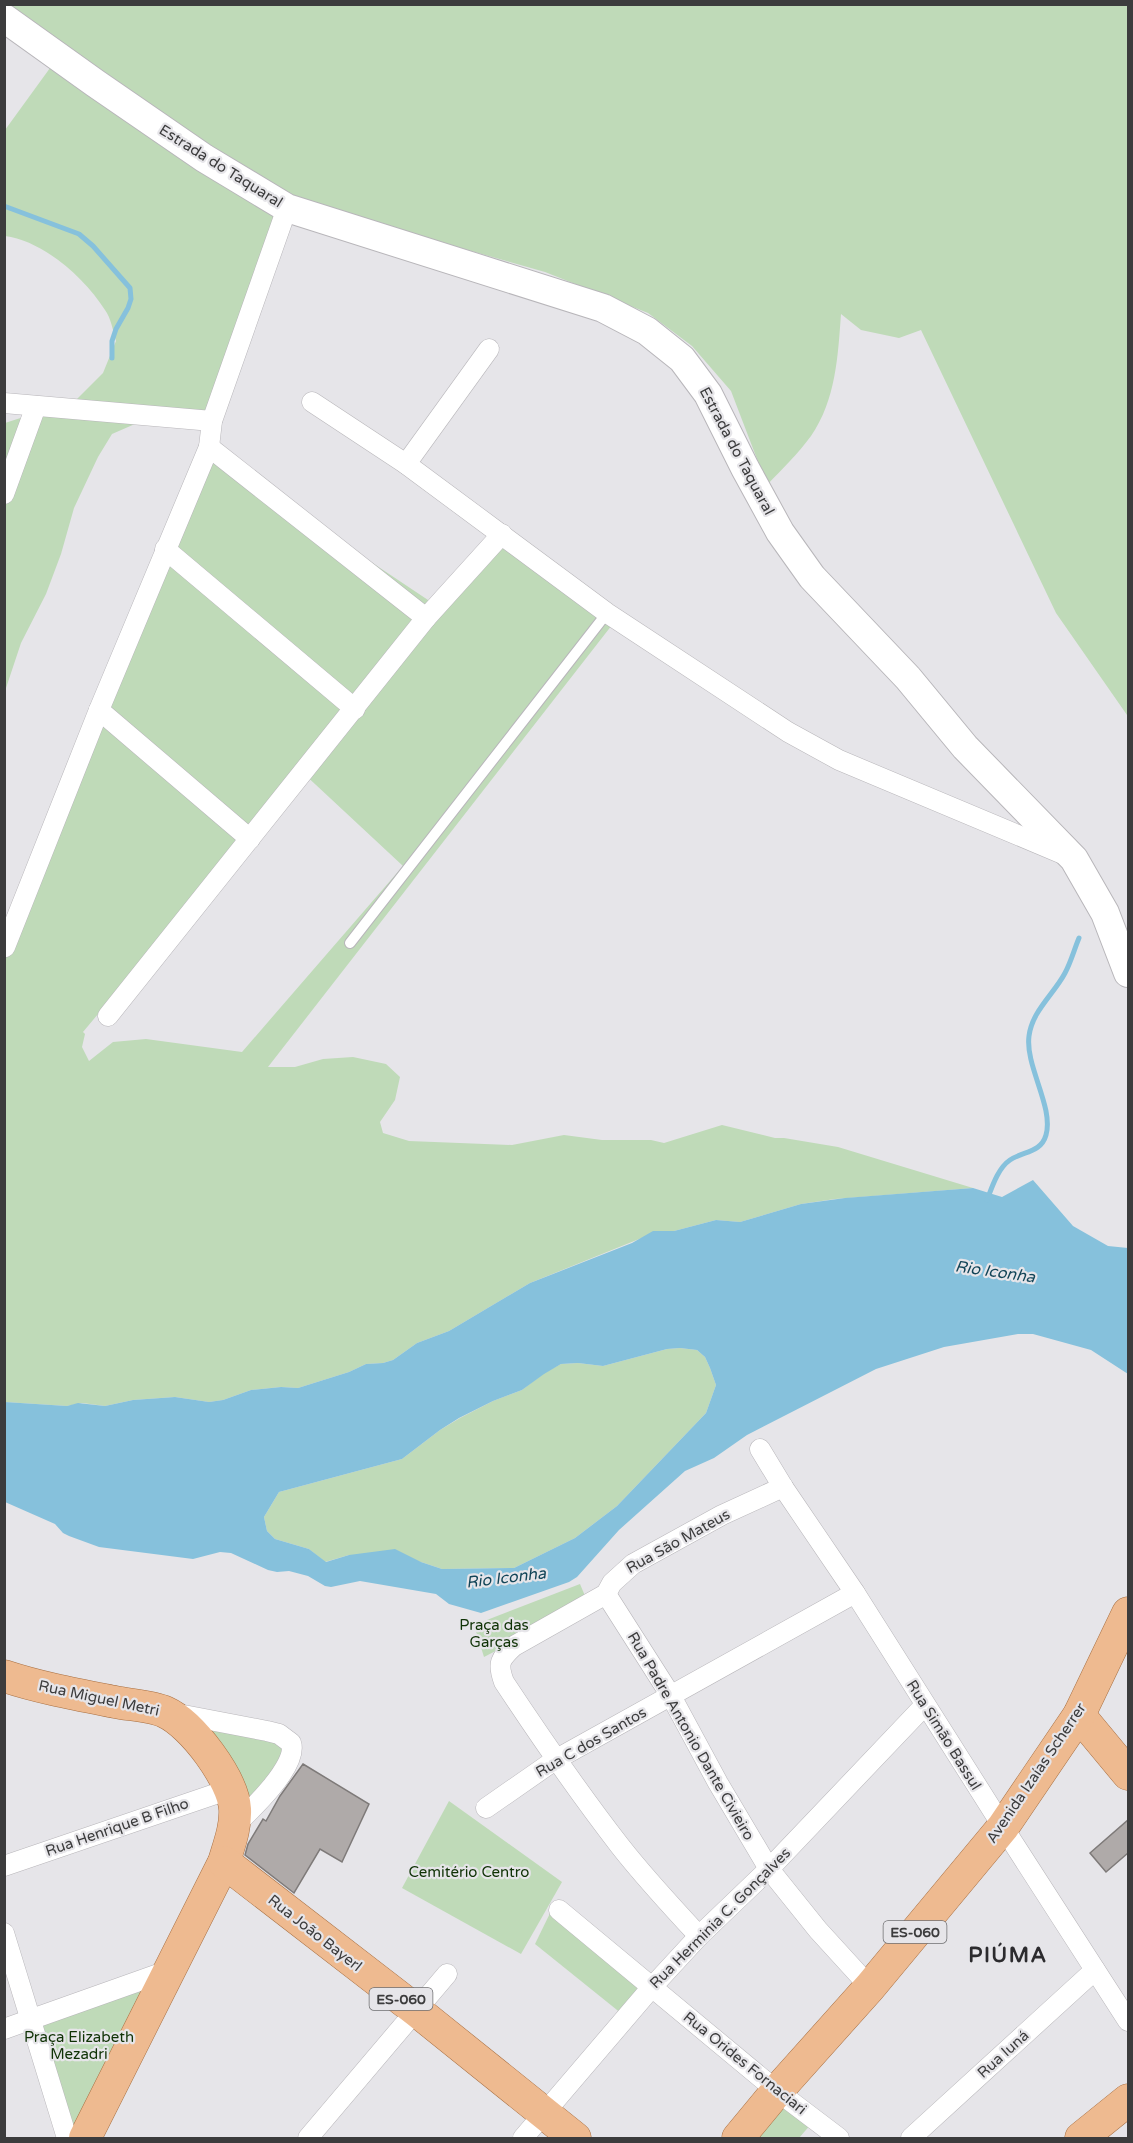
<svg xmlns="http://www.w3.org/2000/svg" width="1133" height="2143" font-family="'Varela Round',sans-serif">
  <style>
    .green { fill: #bfdab8; fill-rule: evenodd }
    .water { fill: #86c1dc; fill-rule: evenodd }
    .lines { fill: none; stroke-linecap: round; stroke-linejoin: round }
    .stream { stroke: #86c1dc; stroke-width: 5 }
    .building { fill: #afaaa9; stroke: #7e7a79; stroke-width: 1.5 }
    .lane-casing { stroke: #b8b6ba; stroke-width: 12 }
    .street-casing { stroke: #b8b6ba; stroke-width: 21 }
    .secondary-casing { stroke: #b8b6ba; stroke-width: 30 }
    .primary-casing { stroke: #a87043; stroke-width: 33 }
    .lane { stroke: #fff; stroke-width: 10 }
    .street { stroke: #fff; stroke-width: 20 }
    .secondary { stroke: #fff; stroke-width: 28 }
    .primary { stroke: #eeba90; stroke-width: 32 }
    .labels { text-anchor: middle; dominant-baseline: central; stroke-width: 4.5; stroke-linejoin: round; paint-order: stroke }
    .shield { fill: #e6e5e9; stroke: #6f6f71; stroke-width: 1.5 }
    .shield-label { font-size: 14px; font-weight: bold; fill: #3c3c3d }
    .street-label { font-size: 15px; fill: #3c3c3d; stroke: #e6e5e9 }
    .park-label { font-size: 15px; fill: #0f3205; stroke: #e6e5e9 }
    .water-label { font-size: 16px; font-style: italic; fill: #124558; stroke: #e6e5e9 }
    .district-label { font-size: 21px; font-weight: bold; letter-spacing: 1.5px; fill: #2c2b2e; stroke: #e6e5e9 }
  </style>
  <rect width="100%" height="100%" fill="#e6e5e9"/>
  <!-- green -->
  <g class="green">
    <path d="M5 5H1128V753L1127 715 1056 613 921 330 899 338 861 330 841 314C838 355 836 400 811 436 798 454 782 469 767 485L731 391 692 346 648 313 545 272 299 202 206 420 151 417 112 434 98 457 74 508 61 554 46 594 21 643 5 691V423L76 400 103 373 116 341C113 331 111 318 105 310 84 277 43 241 5 236V130L58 57Z"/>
    <path d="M214 457 431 602 514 538 619 616 268 1067H295L323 1059 353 1057 386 1064 400 1077 395 1100 380 1122 383 1133 409 1141 512 1145 564 1135 602 1140H651L664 1143 722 1125 775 1138H784L838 1147 973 1188 835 1199 801 1204 740 1222 716 1220 674 1231H659L530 1283 449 1331 417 1343 393 1360 383 1363 366 1364 349 1372 298 1388 281 1387 251 1390 223 1400 209 1402 175 1397 133 1400 105 1406 82 1403 67 1406 5 1402 4 922ZM301 771 403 866 242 1052 146 1039 113 1042 89 1061 82 1047 85 1034 83 1032Z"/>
    <path d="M680 1348 697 1350 705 1357 710 1368 716 1385 706 1413 617 1506 575 1538 514 1568 442 1569 421 1562 349 1555 325 1562 309 1549 275 1539 267 1531 264 1517 279 1492 402 1459 440 1430 460 1418 493 1401 522 1390 544 1373 561 1364 578 1363 603 1366 667 1349Z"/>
    <path d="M580 1584 588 1603 484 1657 474 1625Z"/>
    <path d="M206 1727 276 1740 287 1754 250 1797Z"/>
    <path d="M449 1801 562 1882 521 1954 402 1888Z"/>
    <path d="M555 1903 648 1981 622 2014 535 1944Z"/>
    <path d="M149 1985 72 2138 33 2022Z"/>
    <path d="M780 2098 812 2123 799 2138H746Z"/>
  </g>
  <!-- water -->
  <path class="water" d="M1033 1180 1073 1226 1108 1246 1128 1248V1374L1091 1350 1033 1334H1018L944 1347 876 1369 747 1435 714 1458 685 1471 619 1530 577 1577 569 1582 481 1613 449 1604 436 1594 360 1581 331 1587 325 1586 308 1576 289 1571 277 1572 268 1570 231 1553 220 1552 193 1559 99 1547 69 1536 63 1533 55 1524 5 1502V1402L67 1406 78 1403 105 1406 133 1400 175 1397 209 1402 223 1400 251 1390 281 1387 298 1388 349 1372 366 1364 383 1363 393 1360 417 1343 449 1331 530 1283 632 1243 653 1231H674L716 1220 740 1222 801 1204 845 1198 973 1188 1002 1197ZM680 1348 697 1350 705 1357 710 1368 716 1385 706 1413 617 1506 575 1538 514 1568 442 1569 421 1562 395 1549 349 1555 326 1562 309 1549 275 1539 267 1531 264 1517 279 1492 402 1459 440 1430 459 1418 493 1401 522 1390 544 1374 561 1364 578 1363 603 1366 667 1349Z"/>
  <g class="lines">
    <!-- stream -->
    <g class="stream">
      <path d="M4 206 79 234 93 246 130 288 131 299 128 308 116 329 112 341V358"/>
      <path d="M987 1200C992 1187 998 1168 1010 1160 1023 1151 1041 1153 1046 1135 1054 1107 1025 1066 1029 1036 1032 1011 1054 994 1065 973 1071 962 1074 950 1079 938"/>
    </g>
  </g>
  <!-- building -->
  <g class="building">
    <path d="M303 1764 369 1804 342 1862 320 1849 294 1893 245 1855 248 1844 263 1819 266 1821 280 1796Z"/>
    <path d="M1128 1820V1853L1106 1872 1090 1853Z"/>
  </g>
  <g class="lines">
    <defs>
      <path id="lane" d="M350 943 607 613"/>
      <g id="street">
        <path d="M312 402 406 464 607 613 788 732 839 760 1063 854"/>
        <path d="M4 403 212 421"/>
        <path d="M209 447 426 618"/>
        <path d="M406 464 489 349"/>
        <path d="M4 494 36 406"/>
        <path d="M165 549 355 709"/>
        <path d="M99 710 250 839"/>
        <path d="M5 947 99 710 209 447 212 421 287 208"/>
        <path d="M108 1016 426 618 502 534"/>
        <path d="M760 1449 783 1487 855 1593 1003 1827 1128 2021"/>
        <path d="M606 1594 671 1696 718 1783 769 1869 818 1930 870 1987"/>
        <path d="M173 1713 267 1731 279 1734 291 1743C299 1765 250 1811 234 1826"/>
        <path d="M486 1808 555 1760 855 1593"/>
        <path d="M4 1866 230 1789"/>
        <path d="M559 1910 777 2091 839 2138"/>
        <path d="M4 1933 67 2138"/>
        <path d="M699 1936C672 1907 645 1878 620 1846 579 1793 541 1738 504 1682 497 1663 500 1659 514 1646L606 1594 612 1583 633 1564 722 1515 783 1487"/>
        <path d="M4 2029 170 1970"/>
        <path d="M308 2138 447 1974"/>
        <path d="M523 2138 652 1987 699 1936 769 1869 925 1705"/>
        <path d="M911 2138 1095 1970"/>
      </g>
      <path id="secondary" d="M4 18 95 83 204 158 287 208 603 308 647 331 682 359 708 394 745 468 780 532 812 577 908 678 965 747 1074 859 1105 913 1128 973"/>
      <g id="primary">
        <path d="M4 1676C40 1688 79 1695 115 1702 130 1705 152 1706 165 1712 192 1724 233 1779 235 1809 236 1827 229 1845 224 1862L85 2138"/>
        <path d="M1079 1715 1128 1774"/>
        <path d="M224 1862 417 2011 575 2138"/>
        <path d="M738 2138 777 2091 870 1987 1003 1827 1079 1715 1128 1613"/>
        <path d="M1081 2138 1128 2100"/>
      </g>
    </defs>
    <!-- lane casing -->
    <use href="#lane" class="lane-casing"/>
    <!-- street casing -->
    <use href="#street" class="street-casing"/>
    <!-- secondary casing -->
    <use href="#secondary" class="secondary-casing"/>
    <!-- primary casing -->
    <use href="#primary" class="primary-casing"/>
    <!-- lane -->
    <use href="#lane" class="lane"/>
    <!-- street -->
    <use href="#street" class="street"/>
    <!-- secondary -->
    <use href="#secondary" class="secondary"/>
    <!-- primary -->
    <use href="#primary" class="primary"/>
  </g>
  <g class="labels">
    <!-- shield labels -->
    <g class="shield">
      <rect x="883.5" y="1921" width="63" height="22" rx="4.5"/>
      <rect x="369.5" y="1988" width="63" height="22" rx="4.5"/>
    </g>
    <g class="shield-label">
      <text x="915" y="1932">ES-060</text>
      <text x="401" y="1999">ES-060</text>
    </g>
    <!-- street labels -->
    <g class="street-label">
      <text transform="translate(221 166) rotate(32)">Estrada do Taquaral</text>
      <text transform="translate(737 451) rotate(62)">Estrada do Taquaral</text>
      <text transform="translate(678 1541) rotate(-29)">Rua São Mateus</text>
      <text transform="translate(99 1698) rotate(12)">Rua Miguel Metri</text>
      <text transform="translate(944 1735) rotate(58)">Rua Simão Bassul</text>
      <text transform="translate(691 1736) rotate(60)">Rua Padre Antonio Dante Civieiro</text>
      <text transform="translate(591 1742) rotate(-30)">Rua C dos Santos</text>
      <text transform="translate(1036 1773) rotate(-56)">Avenida Izaías Scherrer</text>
      <text transform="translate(117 1827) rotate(-19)">Rua Henrique B Filho</text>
      <text transform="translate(720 1918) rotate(-45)">Rua Herminia C. Gonçalves</text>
      <text transform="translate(315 1933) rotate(38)">Rua João Bayerl</text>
      <text transform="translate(1003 2054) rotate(-42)">Rua Iuná</text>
      <text transform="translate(745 2063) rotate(39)">Rua Orides Fornaciari</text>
    </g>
    <!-- park labels -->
    <g class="park-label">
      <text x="494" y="1625">Praça das<tspan x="494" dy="17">Garças</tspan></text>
      <text x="469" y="1872">Cemitério Centro</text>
      <text x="79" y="2037">Praça Elizabeth<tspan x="79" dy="17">Mezadri</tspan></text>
    </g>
    <!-- water labels -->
    <g class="water-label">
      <text transform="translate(995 1272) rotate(8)">Rio Iconha</text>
      <text transform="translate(506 1578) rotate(-7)">Rio Iconha</text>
    </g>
    <!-- district labels -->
    <g class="district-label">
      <text x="1008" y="1955">PIÚMA</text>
    </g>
  </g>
  <!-- border -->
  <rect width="1133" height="2143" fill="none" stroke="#3c3c3d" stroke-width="12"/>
</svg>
